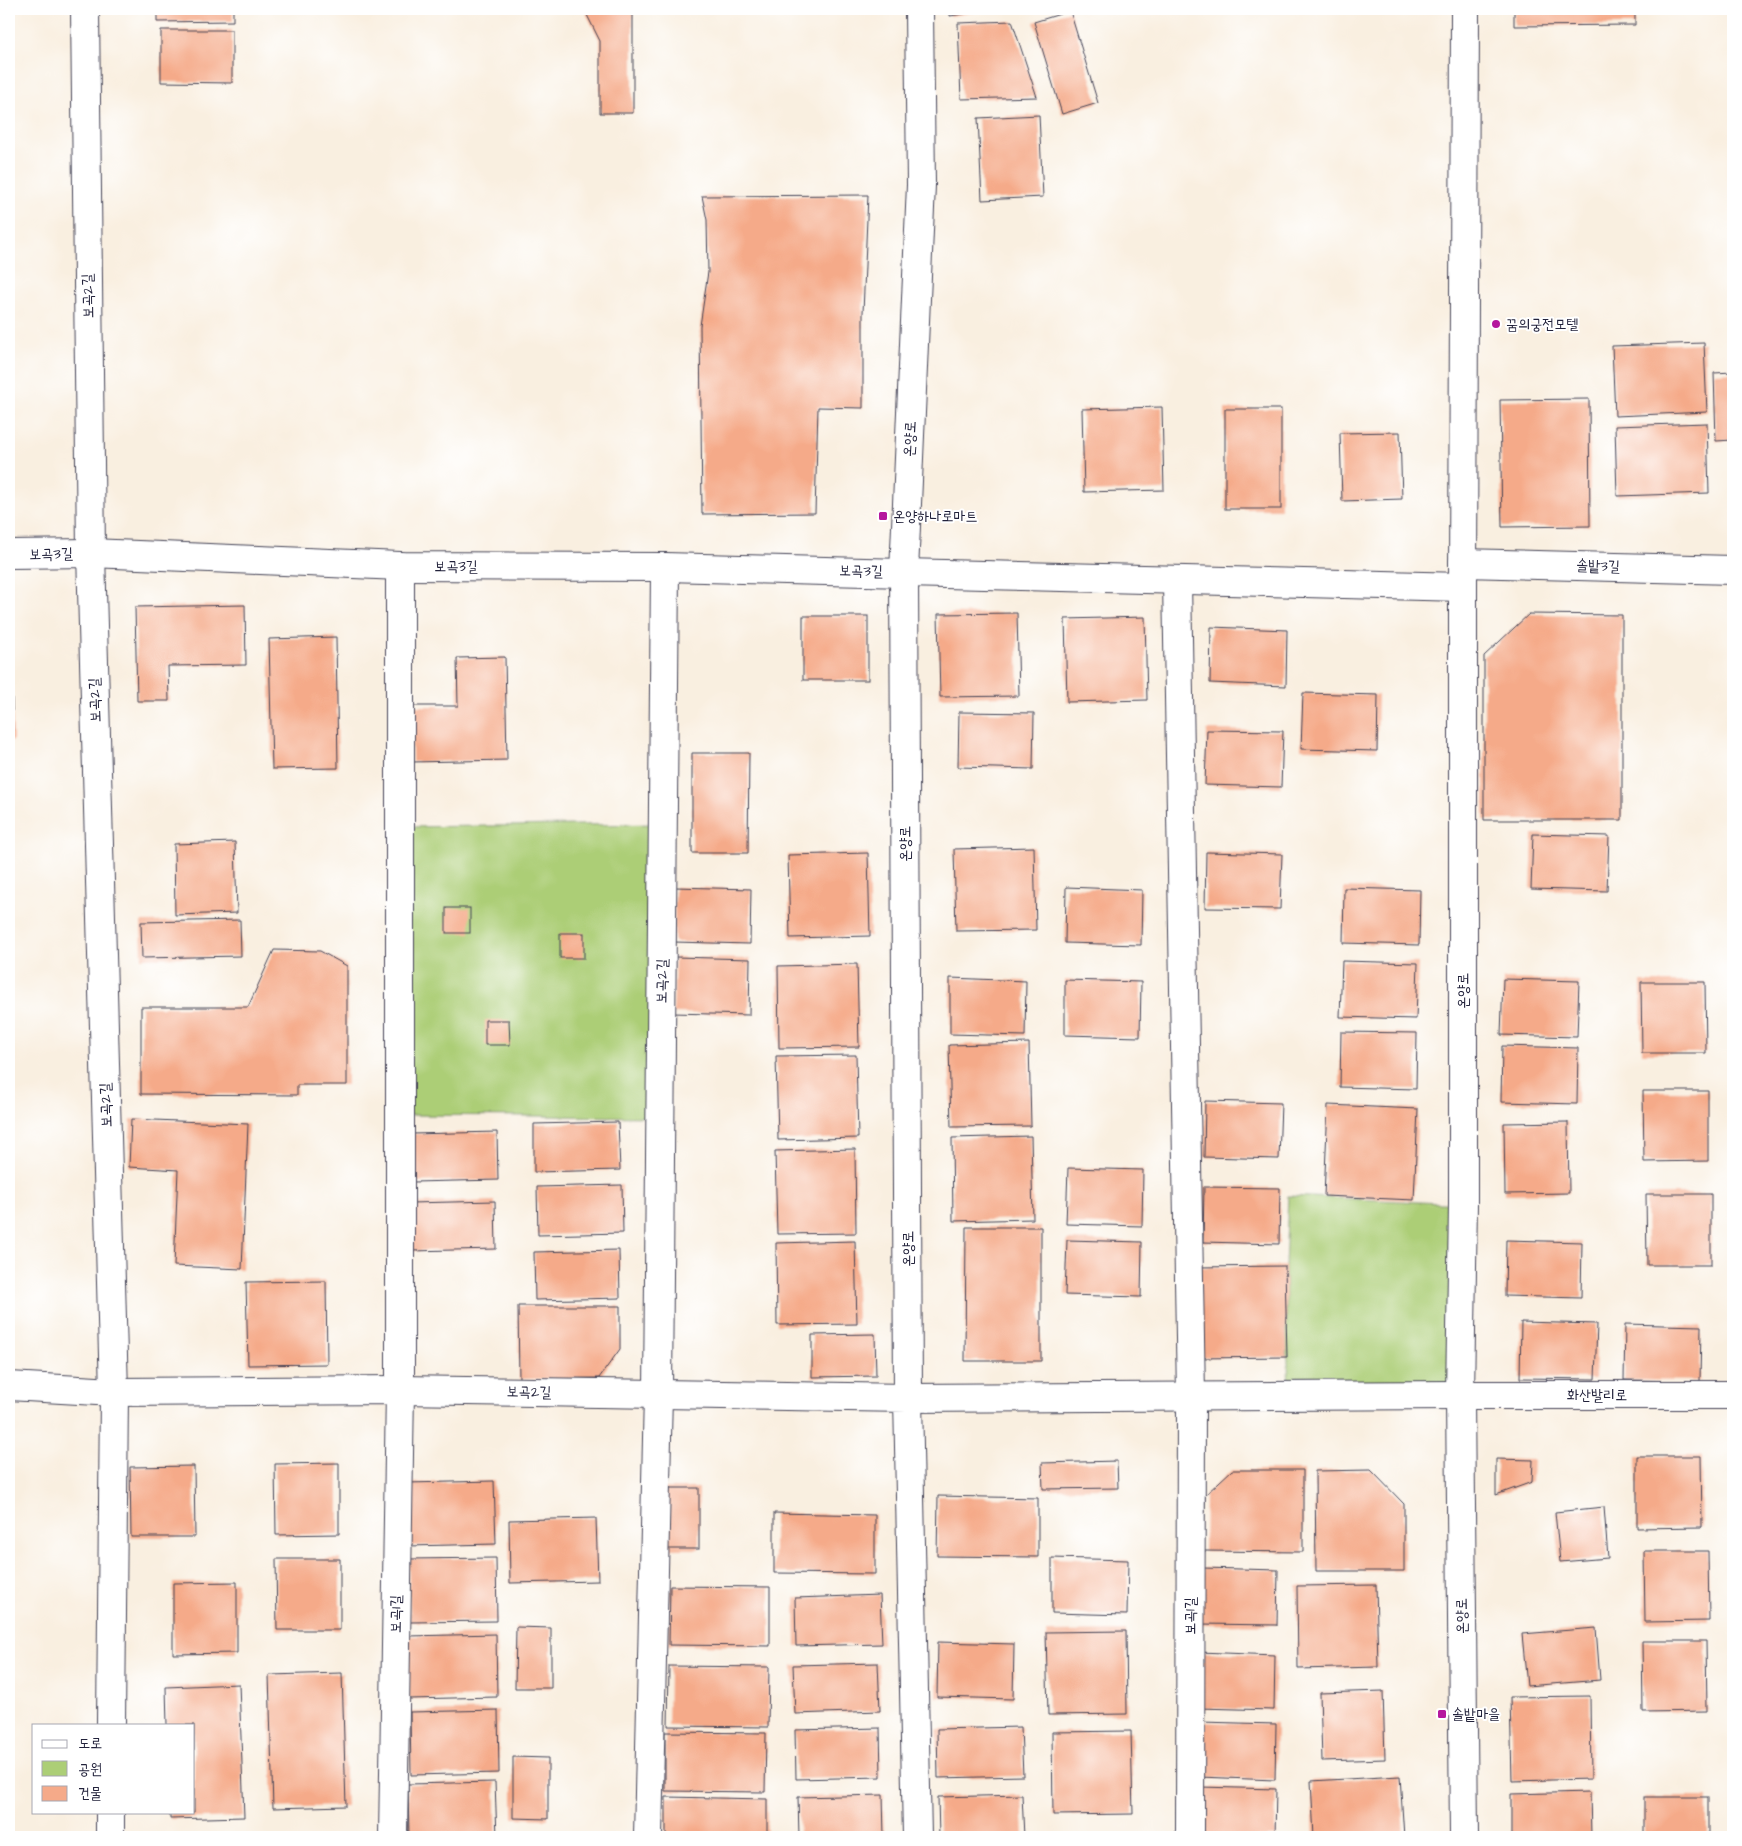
<svg xmlns="http://www.w3.org/2000/svg" width="1742" height="1846" font-family="'Architects Daughter','Poor Story',sans-serif">
  <style>
    .green { fill: #acce76; stroke: #677858 }
    .building { fill: #f5aa89 }
    .lines { fill: none; stroke-linecap: round; stroke-linejoin: round }
    .minor-casing { stroke: #424154; stroke-width: 30 }
    .major-casing { stroke: #424154; stroke-width: 30 }
    .minor { stroke: #fff; stroke-width: 28 }
    .major { stroke: #fff; stroke-width: 28 }
    .poi-dot { fill: #b5179e; stroke: #fff; stroke-width: 2 }
    .labels { text-anchor: middle; dominant-baseline: central; stroke-width: 4; stroke-linejoin: round; paint-order: stroke }
    .street-label { font-size: 15px; fill: #22223b; stroke: #fff }
    .poi-label { font-size: 15px; fill: #22223b; stroke: #fff; text-anchor: start }
  </style>
  <rect width="100%" height="100%" fill="#fff"/>
  <filter id="ink" filterUnits="userSpaceOnUse"><feTurbulence type="fractalNoise" baseFrequency=".02" numOctaves="2"/><feDisplacementMap in="SourceGraphic" scale="10" xChannelSelector="R" yChannelSelector="G"/><feConvolveMatrix kernelMatrix="1 2 1 2 8 2 1 2 1" color-interpolation-filters="sRGB"/></filter>
  <filter id="wash" filterUnits="userSpaceOnUse"><feTurbulence type="fractalNoise" baseFrequency=".0096" numOctaves="4" result="noise"/><feDisplacementMap in="SourceGraphic" scale="20" xChannelSelector="R" yChannelSelector="G"/><feGaussianBlur stdDeviation="1.12" result="paint"/><feColorMatrix in="noise" values="0 0 0 0 0 0 0 0 0 0 0 0 0 0 0 0 0 1.4 0 .05"/><feComposite in="paint" operator="in"/></filter>
  <g filter="url(#wash)">
    <rect width="100%" height="100%" fill="#f9efe0"/>
    <!-- green -->
    <g class="green">
      <path d="M664 824 661 1117 400 1115V827Z"/>
      <path d="M1288 1196 1463 1204 1460 1395H1289L1285 1266Z"/>
    </g>
    <g id="blocks">
      <!-- building -->
      <g class="building">
        <path d="M157 9H233V21L157 22Z"/>
        <path d="M584 9H633V113H600V41Z"/>
        <path d="M950 9H989V10L950 16Z"/>
        <path d="M1514 9H1635V25L1514 26Z"/>
        <path d="M1070 11 1098 103 1062 114 1034 22Z"/>
        <path d="M1012 21 1037 97 961 99 958 23Z"/>
        <path d="M161 30H232V83L161 82Z"/>
        <path d="M1039 115 1043 197 982 200 978 118Z"/>
        <path d="M868 195 863 313V408L818 407 815 513 702 514 700 326 708 272 707 220 702 196Z"/>
        <path d="M1704 343 1707 412 1615 416 1612 346Z"/>
        <path d="M1733 372V440L1716 441 1714 373Z"/>
        <path d="M1589 399 1590 526 1502 527 1500 400Z"/>
        <path d="M1162 407 1164 490 1084 492 1082 409Z"/>
        <rect x="1225" y="409" width="56" height="100"/>
        <path d="M1707 423 1709 493 1617 496 1615 426Z"/>
        <path d="M1400 432 1402 499 1342 501 1340 433Z"/>
        <path d="M245 605 246 665 168 666 169 701H137L135 607Z"/>
        <path d="M1017 613 1019 696 940 697 938 614Z"/>
        <path d="M1529 614 1622 615V820H1484V656Z"/>
        <rect x="803" y="616" width="65" height="64"/>
        <path d="M1145 617 1147 700 1067 702 1065 619Z"/>
        <path d="M1211 627 1287 630 1286 686 1210 683Z"/>
        <path d="M336 637 338 768 272 769 269 639Z"/>
        <path d="M9 651H11L13 741H9Z"/>
        <path d="M505 657 507 760 412 762 411 706H458L457 658Z"/>
        <path d="M1303 693 1378 695 1377 751 1301 749Z"/>
        <path d="M959 712 1034 713 1033 769 958 767Z"/>
        <path d="M1207 730 1283 731 1281 787 1205 785Z"/>
        <path d="M692 753H749L748 853H692Z"/>
        <path d="M1533 834 1609 836 1607 891 1531 889Z"/>
        <path d="M235 842 237 913 175 915 174 844Z"/>
        <path d="M1034 847 1036 930 956 931 954 849Z"/>
        <path d="M1206 852 1282 854 1280 909 1205 908Z"/>
        <path d="M868 853 870 936 790 938 788 855Z"/>
        <path d="M675 887 751 889 750 944 674 942Z"/>
        <path d="M1066 887 1142 890 1141 945 1065 943Z"/>
        <path d="M1344 888 1420 890 1419 945 1343 943Z"/>
        <rect x="446" y="908" width="24" height="25"/>
        <path d="M240 920 241 956 142 958 141 922Z"/>
        <rect x="560" y="933" width="24" height="25"/>
        <path d="M274 950 320 951 347 966V1085H297V1095L141 1094V1007H248Z"/>
        <path d="M675 957 750 959 749 1015 673 1013Z"/>
        <path d="M1342 961 1418 963 1416 1019 1340 1017Z"/>
        <path d="M857 964 859 1047 779 1048 778 966Z"/>
        <path d="M950 978 1026 981 1025 1036 950 1034Z"/>
        <path d="M1503 979 1579 981 1577 1037 1501 1035Z"/>
        <path d="M1065 980 1141 982 1140 1037 1065 1035Z"/>
        <path d="M1641 982H1705L1706 1053H1642Z"/>
        <path d="M485 1020H509L510 1045H485Z"/>
        <path d="M1341 1032 1417 1033 1416 1089 1340 1087Z"/>
        <path d="M1029 1043 1031 1126 951 1127 949 1045Z"/>
        <path d="M1502 1046 1578 1048 1577 1104 1501 1102Z"/>
        <path d="M856 1055 858 1138 778 1140 776 1056Z"/>
        <path d="M1643 1091H1708V1161L1644 1162Z"/>
        <path d="M1205 1101 1281 1103 1279 1159 1204 1157Z"/>
        <path d="M1328 1105 1418 1109 1414 1200 1324 1196Z"/>
        <path d="M131 1119 248 1124 242 1269 174 1266 178 1170 129 1167Z"/>
        <path d="M618 1122 620 1170 534 1172V1124Z"/>
        <path d="M1568 1122 1569 1193 1505 1194 1504 1123Z"/>
        <path d="M497 1132 498 1180 413 1182 412 1134Z"/>
        <path d="M1031 1136 1033 1219 953 1221 952 1138Z"/>
        <path d="M855 1149 856 1233 777 1234 775 1151Z"/>
        <path d="M1068 1168 1143 1170 1142 1226 1066 1224Z"/>
        <path d="M622 1185 623 1233 538 1235 537 1187Z"/>
        <path d="M1204 1187 1280 1188 1279 1244 1203 1242Z"/>
        <path d="M1646 1194H1711V1265H1647Z"/>
        <path d="M495 1201 496 1249 411 1251 410 1203Z"/>
        <path d="M966 1227H1041V1361H965Z"/>
        <path d="M1067 1240 1142 1242 1141 1297 1065 1295Z"/>
        <path d="M1506 1240 1582 1242 1581 1298 1505 1296Z"/>
        <path d="M855 1241 857 1324 777 1325 776 1243Z"/>
        <path d="M619 1250 620 1298 535 1300 534 1252Z"/>
        <path d="M1285 1266 1287 1357 1198 1358 1197 1267Z"/>
        <path d="M326 1281 327 1364 248 1365 246 1282Z"/>
        <path d="M518 1306H620V1349L599 1378 519 1379Z"/>
        <path d="M1521 1322 1597 1324 1595 1379 1520 1378Z"/>
        <path d="M1625 1324 1701 1326 1700 1381 1624 1380Z"/>
        <path d="M875 1334 876 1376 812 1377V1335Z"/>
        <path d="M1637 1456H1701L1702 1527 1637 1528Z"/>
        <path d="M1496 1459 1533 1460 1532 1482 1496 1495Z"/>
        <path d="M1117 1461 1118 1488 1043 1489 1042 1463Z"/>
        <path d="M339 1463V1534L276 1535 275 1464Z"/>
        <path d="M194 1466 195 1537H131L130 1467Z"/>
        <path d="M1232 1470H1303V1552L1204 1551 1205 1495Z"/>
        <path d="M1371 1470 1404 1504V1571H1316L1315 1471Z"/>
        <path d="M494 1481 496 1544 408 1546 407 1483Z"/>
        <rect x="663" y="1488" width="36" height="61"/>
        <path d="M938 1496 1038 1498V1557L937 1556Z"/>
        <path d="M1604 1507 1608 1558 1560 1562 1555 1512Z"/>
        <path d="M774 1513 875 1515V1574L774 1573Z"/>
        <path d="M596 1518 598 1581 510 1583 509 1520Z"/>
        <path d="M1644 1551H1708L1709 1621 1645 1622Z"/>
        <path d="M496 1558 497 1621 410 1622 408 1559Z"/>
        <path d="M1052 1558 1128 1560 1127 1615 1052 1613Z"/>
        <path d="M276 1559H340V1630H277Z"/>
        <path d="M1203 1568 1278 1570 1277 1625 1201 1624Z"/>
        <path d="M237 1582V1653L173 1654V1583Z"/>
        <path d="M1376 1585 1378 1667 1298 1669 1297 1586Z"/>
        <path d="M670 1586 770 1587V1646L669 1645Z"/>
        <path d="M880 1595 882 1644 796 1646 795 1598Z"/>
        <path d="M516 1627 551 1628V1688H515Z"/>
        <path d="M1596 1628 1600 1680 1527 1686 1522 1634Z"/>
        <path d="M1126 1631 1127 1714 1048 1715 1046 1632Z"/>
        <path d="M496 1634 497 1697 409 1699 408 1636Z"/>
        <path d="M1642 1641H1706L1707 1711 1643 1712Z"/>
        <path d="M938 1642 1014 1644 1013 1699 937 1697Z"/>
        <path d="M1199 1652 1275 1655 1274 1710 1198 1708Z"/>
        <path d="M878 1663 880 1711 795 1714 793 1665Z"/>
        <path d="M669 1666 769 1667 768 1727 668 1726Z"/>
        <path d="M342 1673 346 1806 273 1808 269 1675Z"/>
        <path d="M239 1684 244 1817 170 1819V1812H194V1725H167L166 1687Z"/>
        <path d="M1383 1691 1385 1759 1322 1761 1320 1693Z"/>
        <path d="M1590 1696 1591 1779 1512 1781 1510 1697Z"/>
        <path d="M498 1710 499 1773 411 1775 410 1712Z"/>
        <path d="M1200 1722 1276 1724 1275 1780 1199 1777Z"/>
        <path d="M1021 1727 1023 1776 938 1778 937 1729Z"/>
        <path d="M880 1728 881 1777 796 1779 795 1730Z"/>
        <path d="M1131 1731 1133 1814 1053 1815 1052 1732Z"/>
        <path d="M665 1732 766 1733 765 1792 665 1791Z"/>
        <path d="M513 1757 548 1758V1819L513 1818Z"/>
        <path d="M1400 1776 1404 1837H1314L1311 1781Z"/>
        <path d="M495 1782 497 1837H409L408 1784Z"/>
        <path d="M1200 1787 1276 1789 1275 1837H1199Z"/>
        <path d="M1590 1792 1591 1837H1511V1794Z"/>
        <path d="M883 1795 884 1837H799L798 1797Z"/>
        <path d="M1022 1795 1024 1837H939L938 1797Z"/>
        <path d="M666 1797 767 1799V1837H666Z"/>
        <rect x="1644" y="1797" width="64" height="40"/>
      </g>
    </g>
  </g>
  <g filter="url(#ink)">
    <use href="#blocks" fill-opacity="0" stroke="#424154" stroke-width="1"/>
    <g class="lines">
      <defs>
        <g id="minor">
          <path d="M85 9 91 553 114 1392 111 1725"/>
          <path d="M9 554 91 553 400 566 665 567 1463 587"/>
          <path d="M1463 563 1733 570"/>
          <path d="M1177 580 1191 1396 1190 1837"/>
          <path d="M9 1386 114 1392 400 1390 908 1398 917 1837"/>
          <path d="M1460 1395H1733"/>
          <path d="M110 1837V1812"/>
          <path d="M393 1837 400 1390V566"/>
          <path d="M648 1837 658 1394 665 567"/>
        </g>
        <g id="major">
          <path d="M919 9 921 185 904 572 908 1398 1460 1395"/>
          <path d="M1464 1837 1460 1395 1463 1204V587L1465 9"/>
        </g>
      </defs>
      <!-- minor casing -->
      <use href="#minor" class="minor-casing"/>
      <!-- major casing -->
      <use href="#major" class="major-casing"/>
      <!-- minor -->
      <use href="#minor" class="minor"/>
      <!-- major -->
      <use href="#major" class="major"/>
    </g>
  </g>
  <!-- markers -->
  <g class="poi-dot">
    <circle cx="1496" cy="324" r="5"/>
    <rect x="878" y="511" width="10" height="10" rx="2.5"/>
    <rect x="1437" y="1709" width="10" height="10" rx="2.5"/>
  </g>
  <g class="labels">
    <!-- street labels -->
    <g class="street-label">
      <text transform="translate(88 296) rotate(-91)">보곡2길</text>
      <text transform="translate(910 439) rotate(-87)">온양로</text>
      <text transform="translate(51 554) rotate(-1)">보곡3길</text>
      <text x="456" y="566">보곡3길</text>
      <text transform="translate(1598 566) rotate(2)">솔밭3길</text>
      <text transform="translate(861 571) rotate(1)">보곡3길</text>
      <text transform="translate(95 700) rotate(-92)">보곡2길</text>
      <text transform="translate(905 844) rotate(-90)">온양로</text>
      <text transform="translate(662 981) rotate(-89)">보곡2길</text>
      <text transform="translate(1463 991) rotate(-90)">온양로</text>
      <text transform="translate(106 1105) rotate(-92)">보곡2길</text>
      <text transform="translate(908 1249) rotate(-90)">온양로</text>
      <text transform="translate(529 1392) rotate(1)">보곡2길</text>
      <text x="1597" y="1395">화산발리로</text>
      <text transform="translate(396 1614) rotate(-89)">보곡1길</text>
      <text transform="translate(1190 1616) rotate(-90)">보곡1길</text>
      <text transform="translate(1462 1616) rotate(-91)">온양로</text>
    </g>
    <!-- poi labels -->
    <g class="poi-label">
      <text x="1506" y="324">꿈의궁전모텔</text>
      <text x="893" y="516">온양하나로마트</text>
      <text x="1452" y="1714">솔밭마을</text>
    </g>
  </g>
  <!-- margin -->
  <rect width="1742" height="1846" fill="none" stroke="#fff" stroke-width="30"/>
  <!-- legend -->
  <rect x="32" y="1724" width="162" height="90" fill="#ffffff" stroke="#a7a7b1"/>
  <rect x="42" y="1740" width="25" height="8" fill="#ffffff" stroke="#a7a7b1"/>
  <text x="78" y="1748" font-size="15" fill="#22223b">도로</text>
  <rect x="42" y="1761" width="25" height="15" fill="#acce76" stroke="#a7a7b1"/>
  <text x="78" y="1774" font-size="15" fill="#22223b">공원</text>
  <rect x="42" y="1786" width="25" height="15" fill="#f5aa89" stroke="#a7a7b1"/>
  <text x="78" y="1798" font-size="15" fill="#22223b">건물</text>
</svg>
